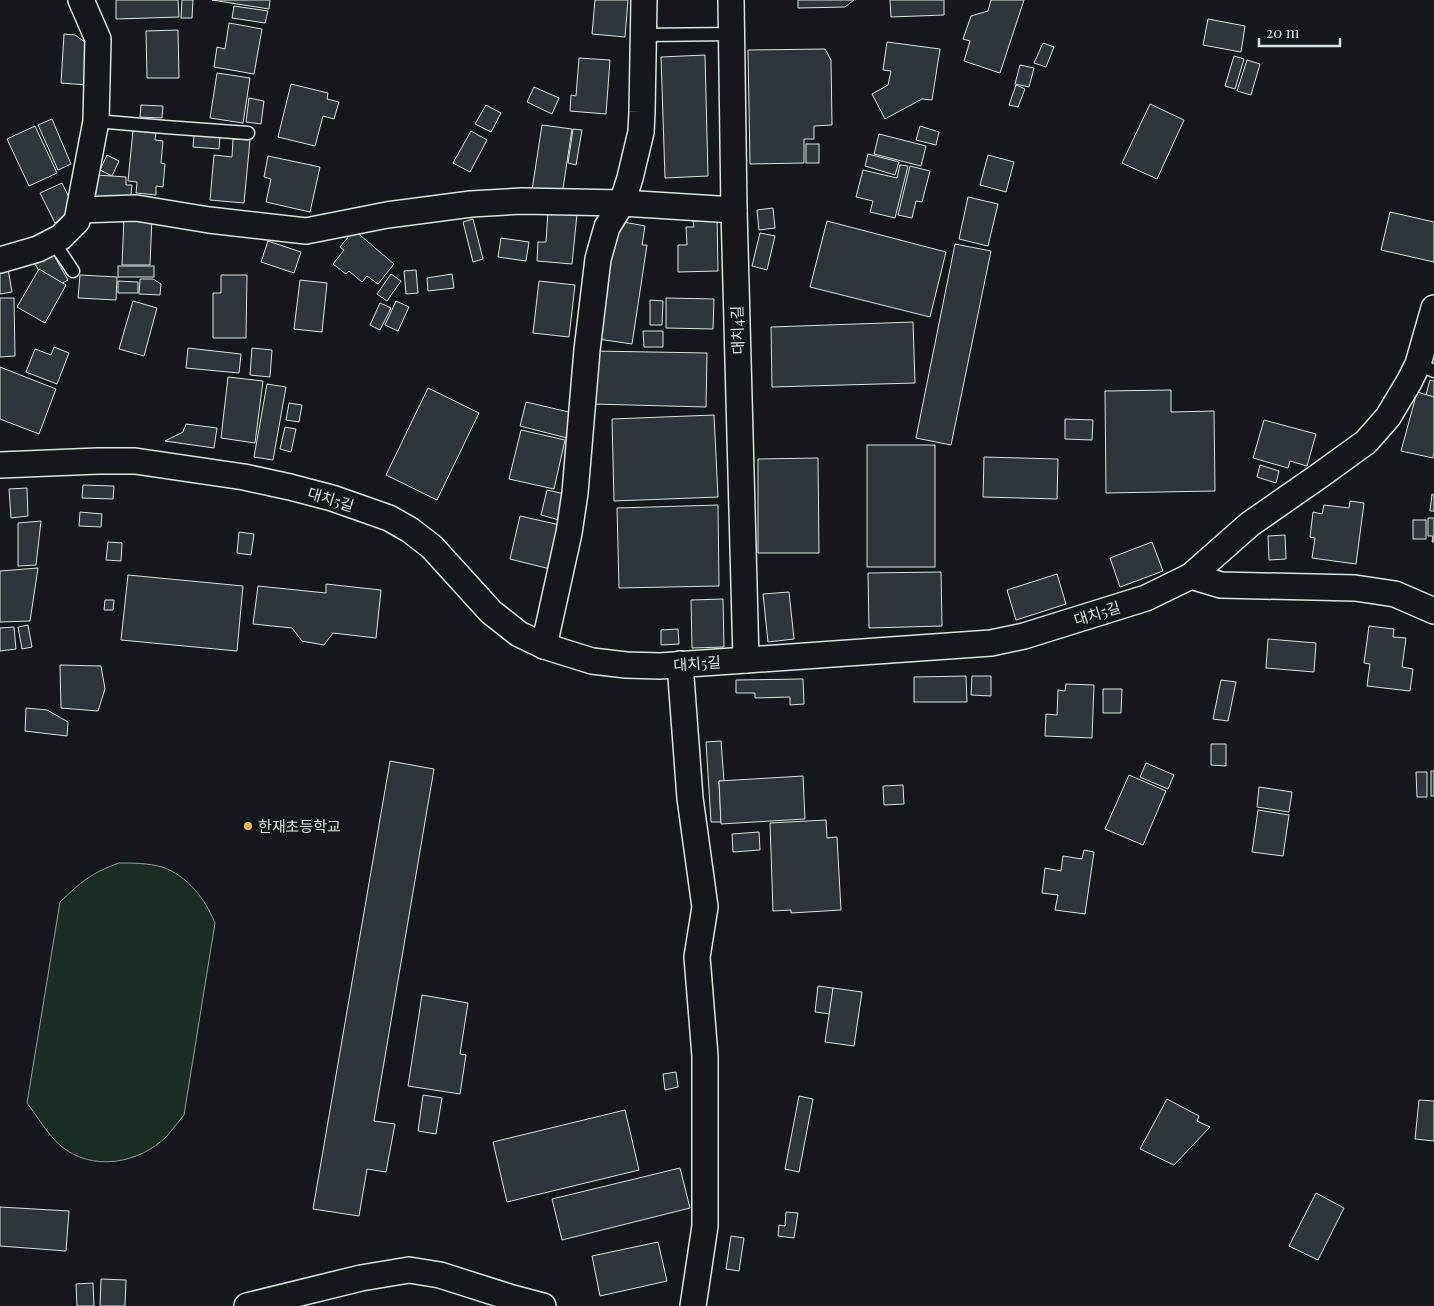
<svg xmlns="http://www.w3.org/2000/svg" width="1434" height="1306" font-family="'Playfair Display','Noto Sans KR',serif">
  <style>
    .green { fill: #1a2d24; stroke: #939e99 }
    .building { fill: #2c363c; stroke: #d8e6dc }
    .lines { fill: none; stroke-linecap: round; stroke-linejoin: round }
    .lane-casing { stroke: #d8e6dc; stroke-width: 15 }
    .street-casing { stroke: #d8e6dc; stroke-width: 28 }
    .lane { stroke: #14181c; stroke-width: 12 }
    .street { stroke: #14181c; stroke-width: 25 }
    .poi-dot { fill: #ffb74d; stroke: #14181c; stroke-width: 2 }
    .labels { text-anchor: middle; dominant-baseline: central; stroke-width: 4; stroke-linejoin: round; paint-order: stroke }
    .street-label { font-size: 15px; fill: #d8e6dc; stroke: #14181c }
    .poi-label { font-size: 15px; fill: #d8e6dc; stroke: #14181c; text-anchor: start }
  </style>
  <rect width="100%" height="100%" fill="#14181c"/>
  <!-- green -->
  <path class="green" d="M119 863C133 863 148 863 162 867 187 875 206 900 215 923L184 1115C178 1122 173 1129 167 1136 139 1164 92 1172 61 1146 48 1135 37 1116 27 1103L60 902C81 882 91 873 119 863Z"/>
  <!-- building -->
  <g class="building">
    <path d="M116 0H178L179 17 116 19Z"/>
    <path d="M182 0H193L192 18H181Z"/>
    <path d="M212 0H270L269 9Z"/>
    <path d="M595 0H628L625 37 592 34Z"/>
    <path d="M798 0H854L845 7 798 8Z"/>
    <path d="M890 0H944V15L891 17Z"/>
    <path d="M991 0H1024L1000 73 964 61 970 41 963 39 971 16 988 11Z"/>
    <path d="M234 6 268 11 265 23 232 18Z"/>
    <path d="M1208 19 1245 26 1241 52 1203 45Z"/>
    <path d="M229 23 262 29 254 74 214 67 217 47 225 49Z"/>
    <path d="M178 30 179 78H147L146 31Z"/>
    <path d="M64 34 75 35 89 45 87 85 61 83Z"/>
    <path d="M887 42 940 49 932 100 922 99 885 119 872 94 888 85 891 71 883 70Z"/>
    <path d="M1043 43 1054 47 1046 67 1034 63Z"/>
    <path d="M825 49 831 60 832 125 814 126V139H804V163L750 164 748 50Z"/>
    <path d="M705 55 708 176 665 178 661 57Z"/>
    <path d="M1234 56 1244 59 1235 89 1225 86Z"/>
    <path d="M579 58 610 60 606 114 570 111 571 95 576 96Z"/>
    <path d="M1247 60 1260 64 1251 95 1237 91Z"/>
    <path d="M1020 65 1034 68 1029 87 1015 84Z"/>
    <path d="M217 73 250 78 243 123 210 118Z"/>
    <path d="M291 84 328 93 327 99 339 102 334 119 323 116 315 146 278 137Z"/>
    <path d="M1016 85 1025 89 1018 107 1009 105Z"/>
    <path d="M534 87 559 98 552 114 527 102Z"/>
    <path d="M249 98 264 101 261 124 246 122Z"/>
    <path d="M1150 104 1184 120 1157 179 1122 163Z"/>
    <path d="M141 105 163 106 162 118 140 117Z"/>
    <path d="M486 105 501 113 491 132 475 124Z"/>
    <path d="M52 119 71 164 58 170 38 125Z"/>
    <path d="M542 125 572 129 562 195 532 190Z"/>
    <path d="M35 126 57 173 29 186 7 139Z"/>
    <path d="M920 126 939 132 936 145 916 140Z"/>
    <path d="M573 129 582 130 576 165 568 163Z"/>
    <path d="M133 130 156 133 155 140 163 141 161 163 165 164 163 187 156 186V195L136 193 137 182 128 181Z"/>
    <path d="M471 131 487 140 470 172 453 163Z"/>
    <path d="M879 134 926 146 921 166 874 154Z"/>
    <path d="M194 135 220 136 219 149 193 147Z"/>
    <path d="M233 139 250 140 244 203 210 200 214 155 232 157Z"/>
    <rect x="806" y="144" width="13" height="19"/>
    <path d="M868 154 899 162 895 175 865 166Z"/>
    <path d="M107 155 119 161 112 176 100 170Z"/>
    <path d="M988 155 1014 162 1006 192 980 185Z"/>
    <path d="M268 156 320 167 310 212 266 202 271 179 264 177Z"/>
    <path d="M900 165 908 166 895 218 870 212 873 201 856 197 863 170 897 178Z"/>
    <path d="M910 166 930 171 922 202 916 201 912 218 898 215Z"/>
    <path d="M97 175 126 177V185H132L130 203 95 201Z"/>
    <path d="M62 183 76 212 55 223 40 193Z"/>
    <path d="M968 197 998 204 988 246 959 239Z"/>
    <path d="M773 208 775 228 759 230 757 210Z"/>
    <path d="M548 211 577 214 572 264 537 261 538 242H546Z"/>
    <path d="M1390 212 1434 222V262L1381 250Z"/>
    <path d="M717 214 718 271 678 272V245H687L686 227H694L693 221H699V215Z"/>
    <path d="M124 217H152L150 265H122Z"/>
    <path d="M473 219 483 259 473 262 463 222Z"/>
    <path d="M827 221 946 252 930 317 810 287Z"/>
    <path d="M624 222 645 226 642 245H647L632 344 598 339 612 243H616L619 226H624Z"/>
    <path d="M354 230 394 264 378 284 367 276 362 282 349 271 346 274 333 264 344 250 340 247Z"/>
    <path d="M760 233 775 236 767 270 752 266Z"/>
    <path d="M501 238 529 242 526 261 498 257Z"/>
    <path d="M268 241 301 252 294 273 261 262Z"/>
    <path d="M955 244 991 251 951 445 916 438Z"/>
    <path d="M52 252 68 280 50 290 34 262Z"/>
    <rect x="118" y="266" width="36" height="11"/>
    <path d="M8 269 12 292 0 294V270Z"/>
    <path d="M39 269 66 285 45 323 17 307Z"/>
    <path d="M416 270 418 293 406 294 404 271Z"/>
    <path d="M391 274 401 281 387 301 377 294Z"/>
    <path d="M452 274 454 288 428 291 427 278Z"/>
    <path d="M80 275 117 277 116 300 78 298Z"/>
    <path d="M221 275H247L246 338H213V293H221Z"/>
    <path d="M140 279H153L161 284 160 295 139 294Z"/>
    <path d="M300 280 327 283 322 332 294 329Z"/>
    <path d="M118 281 138 282V293H118Z"/>
    <path d="M539 281 575 285 569 337 533 333Z"/>
    <path d="M0 298H14L15 356 0 357Z"/>
    <path d="M666 298 714 299 713 329 666 328Z"/>
    <path d="M650 300 663 301 662 325H650Z"/>
    <path d="M133 301 157 308 144 356 119 349Z"/>
    <path d="M396 301 409 307 398 331 385 325Z"/>
    <path d="M380 303 391 308 380 330 370 325Z"/>
    <path d="M913 322 915 383 772 387 771 327Z"/>
    <path d="M643 331H663V347H644Z"/>
    <path d="M54 347 69 353 57 384 26 372 35 349 51 355Z"/>
    <path d="M188 348 241 354 239 373 186 368Z"/>
    <path d="M252 348 272 350 270 377 250 375Z"/>
    <path d="M594 351 707 353 706 407 593 404Z"/>
    <path d="M0 367 56 389 39 434 0 419Z"/>
    <path d="M228 377 263 381 255 443 221 438Z"/>
    <path d="M1430 380 1434 381V397L1426 395Z"/>
    <path d="M267 384 286 387 273 460 254 457Z"/>
    <path d="M428 388 479 413 437 500 386 475Z"/>
    <path d="M1171 390V412L1214 411 1215 491 1106 493 1105 391Z"/>
    <path d="M1417 392 1434 397V453L1433 458 1401 451Z"/>
    <path d="M526 402 573 413 567 438 520 426Z"/>
    <path d="M289 403 302 405 299 422 286 420Z"/>
    <path d="M714 415 718 497 614 501 612 419Z"/>
    <path d="M1065 419 1093 420 1092 440 1065 439Z"/>
    <path d="M1264 420 1316 434 1307 466 1290 461 1288 468 1253 458Z"/>
    <path d="M186 424 217 428 214 448 165 441 183 432Z"/>
    <path d="M285 427 296 429 291 452 280 449Z"/>
    <path d="M521 430 565 440 554 489 509 479Z"/>
    <rect x="867" y="445" width="68" height="122"/>
    <path d="M984 457 1058 459 1057 499 983 497Z"/>
    <path d="M818 458 819 553H758V459Z"/>
    <path d="M1260 465 1279 471 1276 483 1257 477Z"/>
    <path d="M83 485 114 486 113 499 82 498Z"/>
    <path d="M27 488 28 516 11 518 9 489Z"/>
    <path d="M547 490 565 494 559 520 541 515Z"/>
    <path d="M1432 494 1434 495V511H1430Z"/>
    <path d="M1350 501 1364 503 1356 564 1312 558 1315 538 1310 537 1313 512 1322 514 1324 505 1349 508Z"/>
    <path d="M718 505 719 586 619 588 617 508Z"/>
    <path d="M80 512 102 514 101 527 79 526Z"/>
    <path d="M520 516 560 525 550 569 510 559Z"/>
    <path d="M1428 518H1434V542H1432L1433 536H1428Z"/>
    <rect x="1413" y="520" width="13" height="19"/>
    <path d="M41 521 36 565 18 566V523Z"/>
    <path d="M239 532 254 534 251 555 237 553Z"/>
    <path d="M1285 535 1286 559 1269 560 1268 536Z"/>
    <path d="M108 542 122 543 121 561 106 560Z"/>
    <path d="M1152 542 1163 571 1120 587 1110 558Z"/>
    <path d="M38 568 30 621 0 622V571Z"/>
    <path d="M941 572 942 626 869 628 868 573Z"/>
    <path d="M1057 574 1066 604 1016 620 1007 590Z"/>
    <path d="M128 575 243 586 237 651 121 640Z"/>
    <path d="M326 584 381 590 376 638 333 633 324 645 302 641 292 628 253 624 258 586 326 593Z"/>
    <path d="M789 592 794 639 768 642 763 594Z"/>
    <path d="M723 599 724 647 692 648 691 600Z"/>
    <path d="M105 600H114L113 610H104Z"/>
    <path d="M28 625 32 647 22 649 18 627Z"/>
    <path d="M1369 626 1394 629 1393 637 1406 638 1402 667 1413 669 1410 691 1367 686 1370 664 1364 663Z"/>
    <path d="M14 627 16 649 0 651V628Z"/>
    <path d="M678 629 679 644 661 645V630Z"/>
    <path d="M1268 639 1316 643 1314 672 1266 668Z"/>
    <path d="M60 665 101 666 105 689 98 711 61 708Z"/>
    <path d="M966 676 967 702H914V677Z"/>
    <path d="M972 676H991V696L971 695Z"/>
    <path d="M803 679 804 704 790 705V697L755 698V693H736V680Z"/>
    <path d="M1221 680 1236 682 1228 721 1213 719Z"/>
    <path d="M1066 684 1094 685 1092 738 1045 736 1046 714 1057 715 1058 690 1065 691Z"/>
    <path d="M1103 689H1122L1121 713H1103Z"/>
    <path d="M26 708 47 710 68 722 67 736 25 731Z"/>
    <path d="M721 741 724 781H719L721 822H711L706 742Z"/>
    <path d="M1211 744H1226V766L1211 765Z"/>
    <path d="M390 761 434 769 374 1121 395 1124 386 1172 367 1169 359 1216 313 1209Z"/>
    <path d="M1146 763 1174 775 1168 789 1140 777Z"/>
    <rect x="1431" y="771" width="3" height="25"/>
    <path d="M1416 772H1427V797H1417Z"/>
    <path d="M1129 775 1166 791 1143 845 1105 829Z"/>
    <path d="M803 776 805 819 721 824 719 781Z"/>
    <path d="M903 785 904 804 884 805 883 786Z"/>
    <path d="M1259 787 1292 792 1289 812 1257 807Z"/>
    <path d="M1258 810 1289 815 1283 856 1252 852Z"/>
    <path d="M826 820 827 838 837 837 841 910 791 913V910L773 911 770 823Z"/>
    <path d="M759 832 760 850 733 852 732 834Z"/>
    <path d="M1084 850 1094 852 1085 914 1055 910 1058 895 1042 893 1045 868 1061 871 1063 856 1082 859Z"/>
    <path d="M818 986 833 988 830 1014 815 1012Z"/>
    <path d="M833 988 862 992 854 1046 825 1042Z"/>
    <path d="M422 995 468 1003 460 1054 466 1055 460 1094 408 1086Z"/>
    <path d="M676 1072 678 1087 665 1090 663 1074Z"/>
    <path d="M423 1095 442 1098 436 1134 418 1131Z"/>
    <path d="M799 1096 813 1099 799 1172 785 1169Z"/>
    <path d="M1167 1099 1199 1116 1197 1121 1210 1127 1174 1165 1140 1149Z"/>
    <path d="M1419 1100 1434 1101V1141L1415 1139Z"/>
    <path d="M625 1110 639 1170 507 1202 493 1142Z"/>
    <path d="M680 1168 690 1208 562 1240 552 1199Z"/>
    <path d="M1316 1193 1344 1208 1318 1260 1289 1246Z"/>
    <path d="M0 1207 69 1211 66 1251 0 1246Z"/>
    <path d="M786 1212 798 1213 794 1238 778 1236 779 1225 785 1226Z"/>
    <path d="M731 1236 744 1238 739 1271 726 1269Z"/>
    <path d="M658 1242 667 1281 600 1296 592 1256Z"/>
    <path d="M101 1279 126 1280 125 1306H100Z"/>
    <path d="M93 1283 94 1306H77L76 1284Z"/>
  </g>
  <g class="lines">
    <defs>
      <g id="lane">
        <path d="M643 35 731 34"/>
        <path d="M96 121 165 127 248 133"/>
        <path d="M53 241 73 271"/>
        <path d="M1418 364 1434 371"/>
      </g>
      <g id="street">
        <path d="M731 0 734 210 746 660"/>
        <path d="M80 210 136 208 209 220 306 231 387 215 471 204 522 201 622 203 734 210"/>
        <path d="M0 260 38 249 61 237 77 221 96 121 98 39 81 0"/>
        <path d="M0 465 98 461H135L244 477 290 487 332 498 389 518 410 530 432 547 491 612 519 634 544 646 592 661 626 665 660 666 991 643 1024 636 1146 598 1191 576 1221 585 1355 588 1395 594 1434 611"/>
        <path d="M1191 576 1250 524 1319 476 1366 442 1388 417 1409 382 1418 364 1434 308"/>
        <path d="M544 646 569 533 575 493 587 350 598 259 607 227 622 203 630 178 641 132 642 112 644 0"/>
        <path d="M680 664 690 798 705 907 697 957 705 1056V1226L693 1306"/>
        <path d="M247 1306 361 1278 409 1270 440 1275 509 1297 543 1306"/>
      </g>
    </defs>
    <!-- lane casing -->
    <use href="#lane" class="lane-casing"/>
    <!-- street casing -->
    <use href="#street" class="street-casing"/>
    <!-- lane -->
    <use href="#lane" class="lane"/>
    <!-- street -->
    <use href="#street" class="street"/>
  </g>
  <!-- markers -->
  <circle class="poi-dot" cx="248" cy="826" r="5"/>
  <g class="labels">
    <!-- street labels -->
    <g class="street-label">
      <text transform="translate(737 330) rotate(-92)">대치4길</text>
      <text transform="translate(331 499) rotate(17)">대치5길</text>
      <text transform="translate(1097 613) rotate(-17)">대치5길</text>
      <text transform="translate(697 663) rotate(-4)">대치5길</text>
    </g>
    <!-- poi labels -->
    <g class="poi-label">
      <text x="258" y="826">한재초등학교</text>
    </g>
  </g>
  <!-- scale -->
  <path d="M1259 38v8h81v-8" fill="none" stroke="#d8e6dc" stroke-width="2.5"/>
  <text x="1266" y="38" font-size="15" fill="#d8e6dc" stroke="#14181c" stroke-width="4" paint-order="stroke">20 m</text>
</svg>
